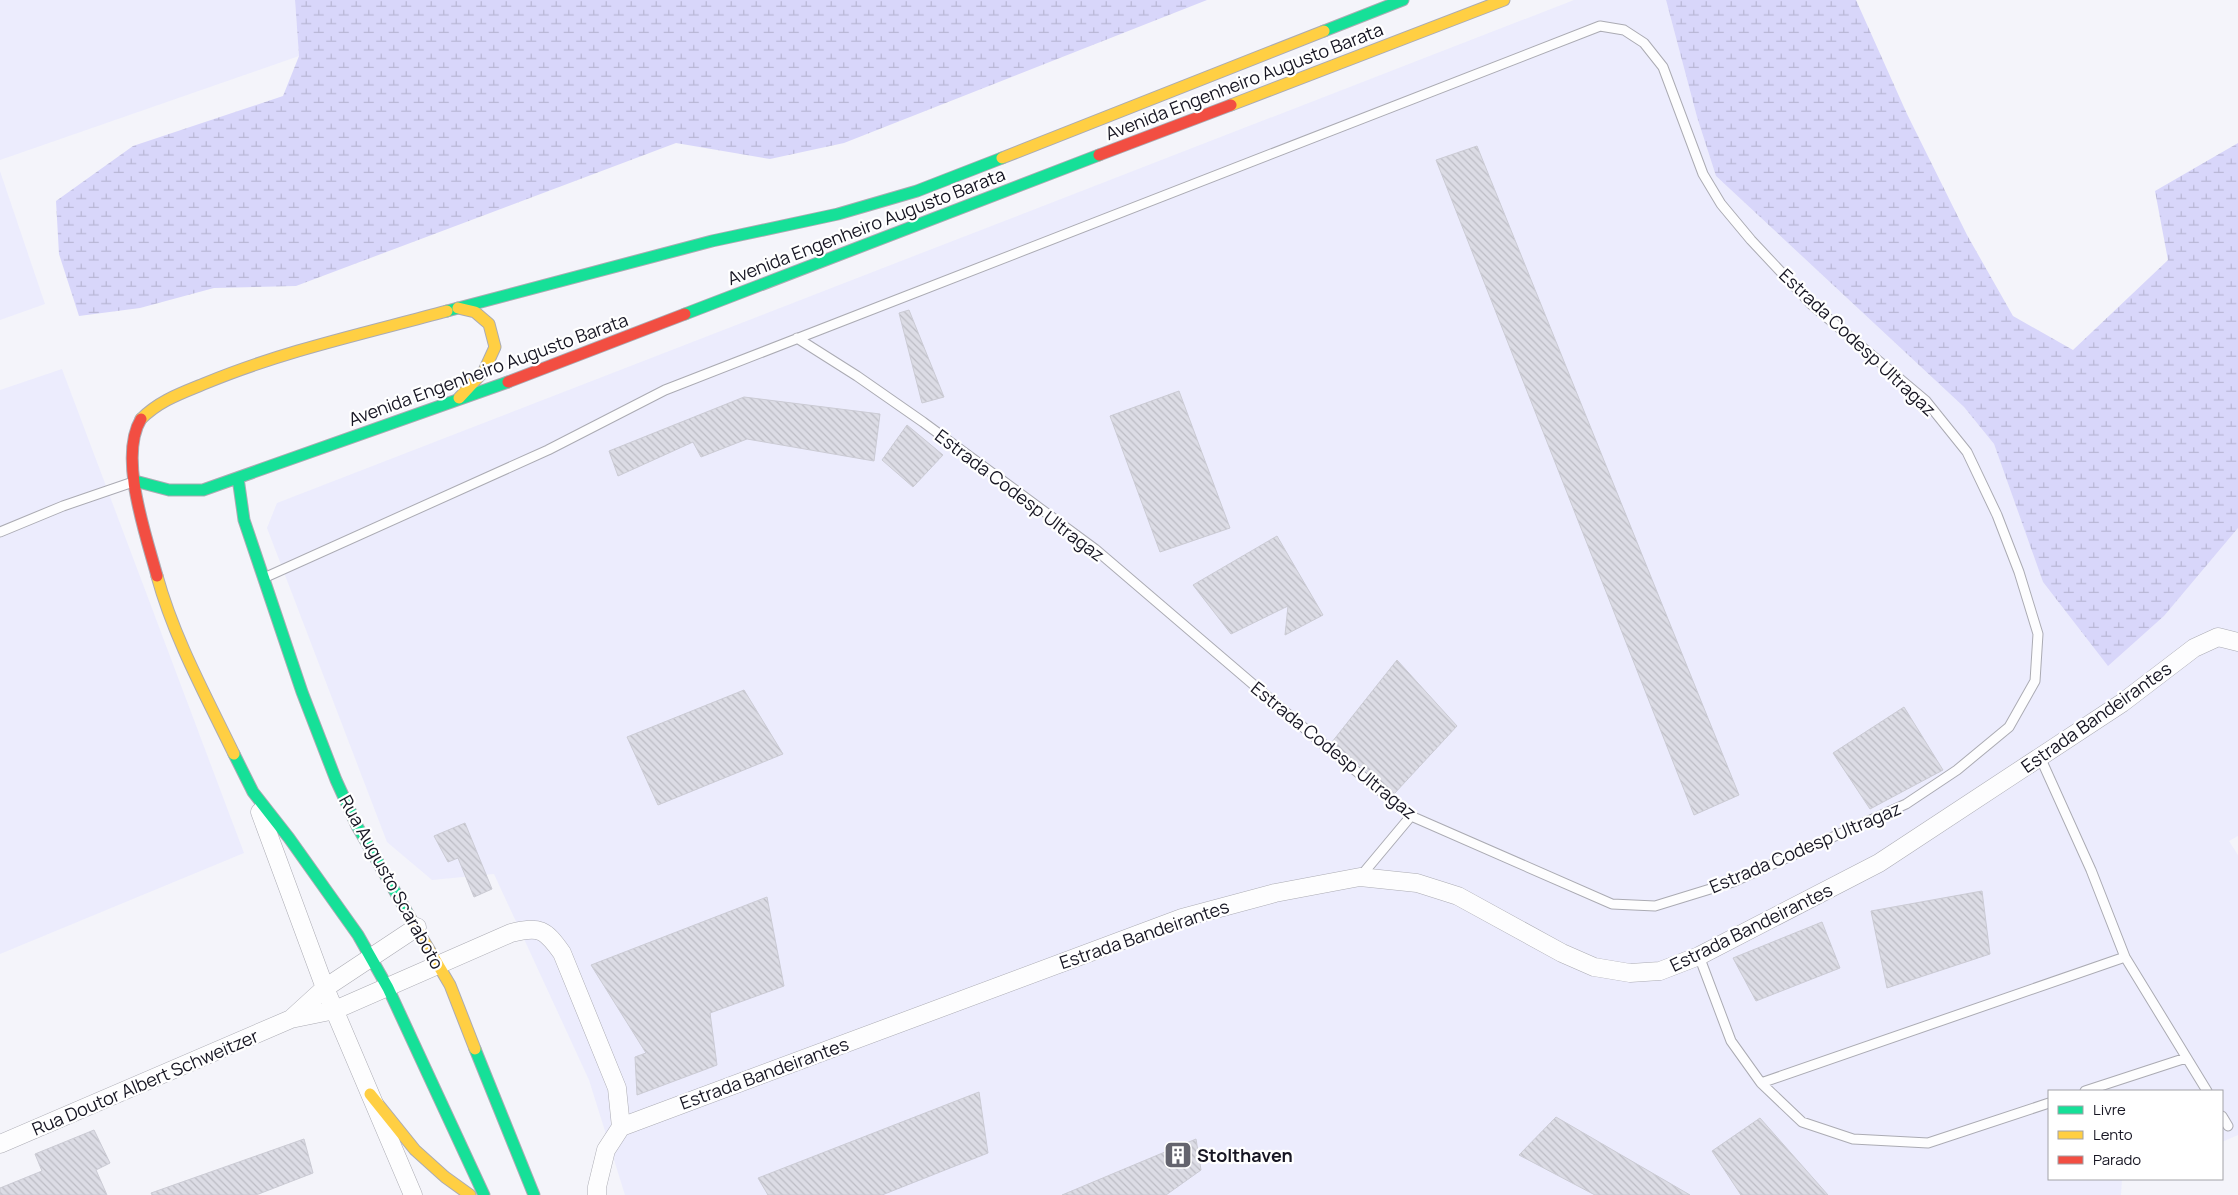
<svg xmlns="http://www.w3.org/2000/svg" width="2238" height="1195" font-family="Manrope,sans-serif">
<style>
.built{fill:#ececfd}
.wetland{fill:url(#wetland-marsh)}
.building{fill:url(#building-back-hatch);stroke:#cbcbd4}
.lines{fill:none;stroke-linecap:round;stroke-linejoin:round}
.lane-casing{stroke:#ababb3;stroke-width:11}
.street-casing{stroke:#ababb3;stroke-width:19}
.fast-casing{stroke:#ababb3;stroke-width:13}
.slow-casing{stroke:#ababb3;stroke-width:13}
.jam-casing{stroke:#ababb3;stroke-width:13}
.lane{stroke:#fdfdfe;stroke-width:9}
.street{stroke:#fdfdfe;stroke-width:18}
.fast{stroke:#16e098;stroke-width:11}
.slow{stroke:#ffcf43;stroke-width:11}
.jam{stroke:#f24e42;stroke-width:11}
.labels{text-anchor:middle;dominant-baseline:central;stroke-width:4.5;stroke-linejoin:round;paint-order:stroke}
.street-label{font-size:18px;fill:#171623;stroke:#fff}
.poi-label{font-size:18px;font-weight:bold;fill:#171623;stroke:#fff;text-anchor:start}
</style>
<defs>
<pattern id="wetland-marsh" width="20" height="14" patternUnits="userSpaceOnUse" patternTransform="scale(1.25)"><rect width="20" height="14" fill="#d8d6fa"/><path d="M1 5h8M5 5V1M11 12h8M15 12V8" fill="none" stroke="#b9b7d6"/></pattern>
<pattern id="building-back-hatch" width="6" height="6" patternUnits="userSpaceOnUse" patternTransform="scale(1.25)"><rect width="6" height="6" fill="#dcdce5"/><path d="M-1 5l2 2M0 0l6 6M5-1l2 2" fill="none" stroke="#bcbcc4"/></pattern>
</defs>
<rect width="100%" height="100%" fill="#f4f4fa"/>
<path class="built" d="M0 0H295L299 56 0 160Z
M1574 0H1666L1697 117 1716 176 1964 407 1994 444 2043 582 2108 665 2164 616 2238 528V836L2229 841 2238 855V1135L2222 1142V1091H2049V1179H2122L2121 1195H625L589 1080 494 874 432 880 387 842 267 528 277 503Z
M0 171 45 304 0 320Z
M62 369 244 853 0 954V390Z"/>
<path class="wetland" d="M295 0H1207L844 143 770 159 676 143 296 286 214 288 140 308 79 316 59 254 56 201 133 146 283 96 299 56Z
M1666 0H1856L1907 114 1967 235 2013 316 2073 350 2168 260 2155 191 2238 143V528L2164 616 2108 666 2043 582 1994 444 1964 407 1716 176 1697 117Z"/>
<path class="building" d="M1477 146 1739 795 1694 815 1436 160Z
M909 310 944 397 922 403 899 313Z
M1179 391 1230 528 1160 552 1110 416Z
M744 397 880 414 874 461 747 439 701 457 693 442 618 476 609 451Z
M907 425 943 455 913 487 882 460Z
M1277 536 1323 615 1285 635 1288 606 1231 634 1193 585Z
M1397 660 1457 726 1394 794 1332 742Z
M744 690 783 754 658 805 627 737Z
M1904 707 1943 770 1870 809 1833 753Z
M465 823 492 889 474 897 458 858 448 862 434 836Z
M1982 891 1990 954 1887 988 1871 911Z
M767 897 784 986 710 1013 717 1065 637 1095 635 1057 646 1053 591 965Z
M1822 922 1840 968 1756 1001 1733 958Z
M979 1092 988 1153 882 1195H768L758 1178Z
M1556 1117 1690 1195H1595L1519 1155Z
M1760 1118 1828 1195H1741L1712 1151Z
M94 1130 110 1163 96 1170 107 1195H0V1188L42 1171 35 1154Z
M304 1139 313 1173 256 1195H152L151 1193Z
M1196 1139 1201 1170 1166 1195H1062Z"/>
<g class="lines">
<defs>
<path id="lane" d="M0 532 63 506 133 482
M266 577 548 450 665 390 1600 26 1624 30 1644 43 1663 67 1703 174 1721 204 1751 240 1811 304 1926 401 1967 452 1997 515 2019 572 2038 634 2035 681 2009 727 1957 770 1906 804 1733 882 1655 906 1612 904 1411 816 1317 739 1095 549 923 422 857 376 797 338
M2040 757 2091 870 2125 957 2207 1091
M1360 877 1411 816
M1699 956 1731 1041 1761 1083 2125 957
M1761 1083 1802 1122 1853 1139 1928 1143 2049 1103
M2085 1091 2186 1058
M2222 1116 2228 1126"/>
<path id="street" d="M260 812 325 988 413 1195
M291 1019 325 988 417 927
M621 1127 1182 918 1275 893 1360 877 1417 883 1458 896 1562 953 1594 967 1630 973 1660 971 1699 956 1879 863 2122 703 2194 648 2218 637 2238 642
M0 1144 291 1019 335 1010 511 933C540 926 545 929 562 953L617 1088 621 1127 606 1150 597 1187V1195"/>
<path id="fast" d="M1324 31 1403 0
M447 311 712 241 838 214 917 191 1002 158
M685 314 1099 155
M238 478 244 520 302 692 336 780 357 826 408 914
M135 481 169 490H203L508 382
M234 754 253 792 289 838 358 935 388 988 484 1195
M475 1049 534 1195"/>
<path id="slow" d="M1231 105 1504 0
M1002 158 1324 31
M458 308 475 312 489 324 495 347 484 371 459 398
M141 419C160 400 182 393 206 383 283 351 366 333 447 311
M157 576C174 638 206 696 234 754
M408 914 450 985 475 1049
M370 1094 415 1150 445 1177 470 1195"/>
<path id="jam" d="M1099 155 1231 105
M508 382 685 314
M141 419C118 457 146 535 157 576"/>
</defs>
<use href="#lane" class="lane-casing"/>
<use href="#street" class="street-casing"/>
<use href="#fast" class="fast-casing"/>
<use href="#slow" class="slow-casing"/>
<use href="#jam" class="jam-casing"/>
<use href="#lane" class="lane"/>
<use href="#street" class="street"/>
<use href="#fast" class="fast"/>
<use href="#slow" class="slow"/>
<use href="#jam" class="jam"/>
</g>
<defs>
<symbol id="building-square" viewBox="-11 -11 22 22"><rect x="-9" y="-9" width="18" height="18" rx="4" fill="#64646e" stroke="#fff"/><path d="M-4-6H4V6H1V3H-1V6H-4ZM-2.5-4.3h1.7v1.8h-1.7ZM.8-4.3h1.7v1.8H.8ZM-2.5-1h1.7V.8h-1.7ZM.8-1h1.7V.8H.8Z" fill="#fff"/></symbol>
</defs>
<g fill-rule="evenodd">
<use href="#building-square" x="1162" y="1139" width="32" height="32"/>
</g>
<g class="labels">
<g class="street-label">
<text transform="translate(1244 81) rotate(-21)">Avenida Engenheiro Augusto Barata</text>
<text transform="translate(866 226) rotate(-21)">Avenida Engenheiro Augusto Barata</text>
<text transform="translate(1858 342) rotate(43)">Estrada Codesp Ultragaz</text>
<text transform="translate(488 369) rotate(-20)">Avenida Engenheiro Augusto Barata</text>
<text transform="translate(1020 495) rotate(37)">Estrada Codesp Ultragaz</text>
<text transform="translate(2096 717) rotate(-35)">Estrada Bandeirantes</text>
<text transform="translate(1334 750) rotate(39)">Estrada Codesp Ultragaz</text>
<text transform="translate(1805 847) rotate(-23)">Estrada Codesp Ultragaz</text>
<text transform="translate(392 882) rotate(61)">Rua Augusto Scaraboto</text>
<text transform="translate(1751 927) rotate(-26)">Estrada Bandeirantes</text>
<text transform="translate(1144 934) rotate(-19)">Estrada Bandeirantes</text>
<text transform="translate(764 1073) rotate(-20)">Estrada Bandeirantes</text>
<text transform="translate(145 1082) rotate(-23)">Rua Doutor Albert Schweitzer</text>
</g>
<g class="poi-label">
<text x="1197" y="1155">Stolthaven</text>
</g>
</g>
<rect x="2048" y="1090" width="175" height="90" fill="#ffffff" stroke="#a2a2a7"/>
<rect x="2058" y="1106" width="25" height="8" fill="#16e098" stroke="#a2a2a7"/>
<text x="2093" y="1115" font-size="15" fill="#171623">Livre</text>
<rect x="2058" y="1131" width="25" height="8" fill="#ffcf43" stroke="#a2a2a7"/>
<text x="2093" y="1140" font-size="15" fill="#171623">Lento</text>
<rect x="2058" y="1156" width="25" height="8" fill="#f24e42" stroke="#a2a2a7"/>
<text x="2093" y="1165" font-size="15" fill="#171623">Parado</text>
</svg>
